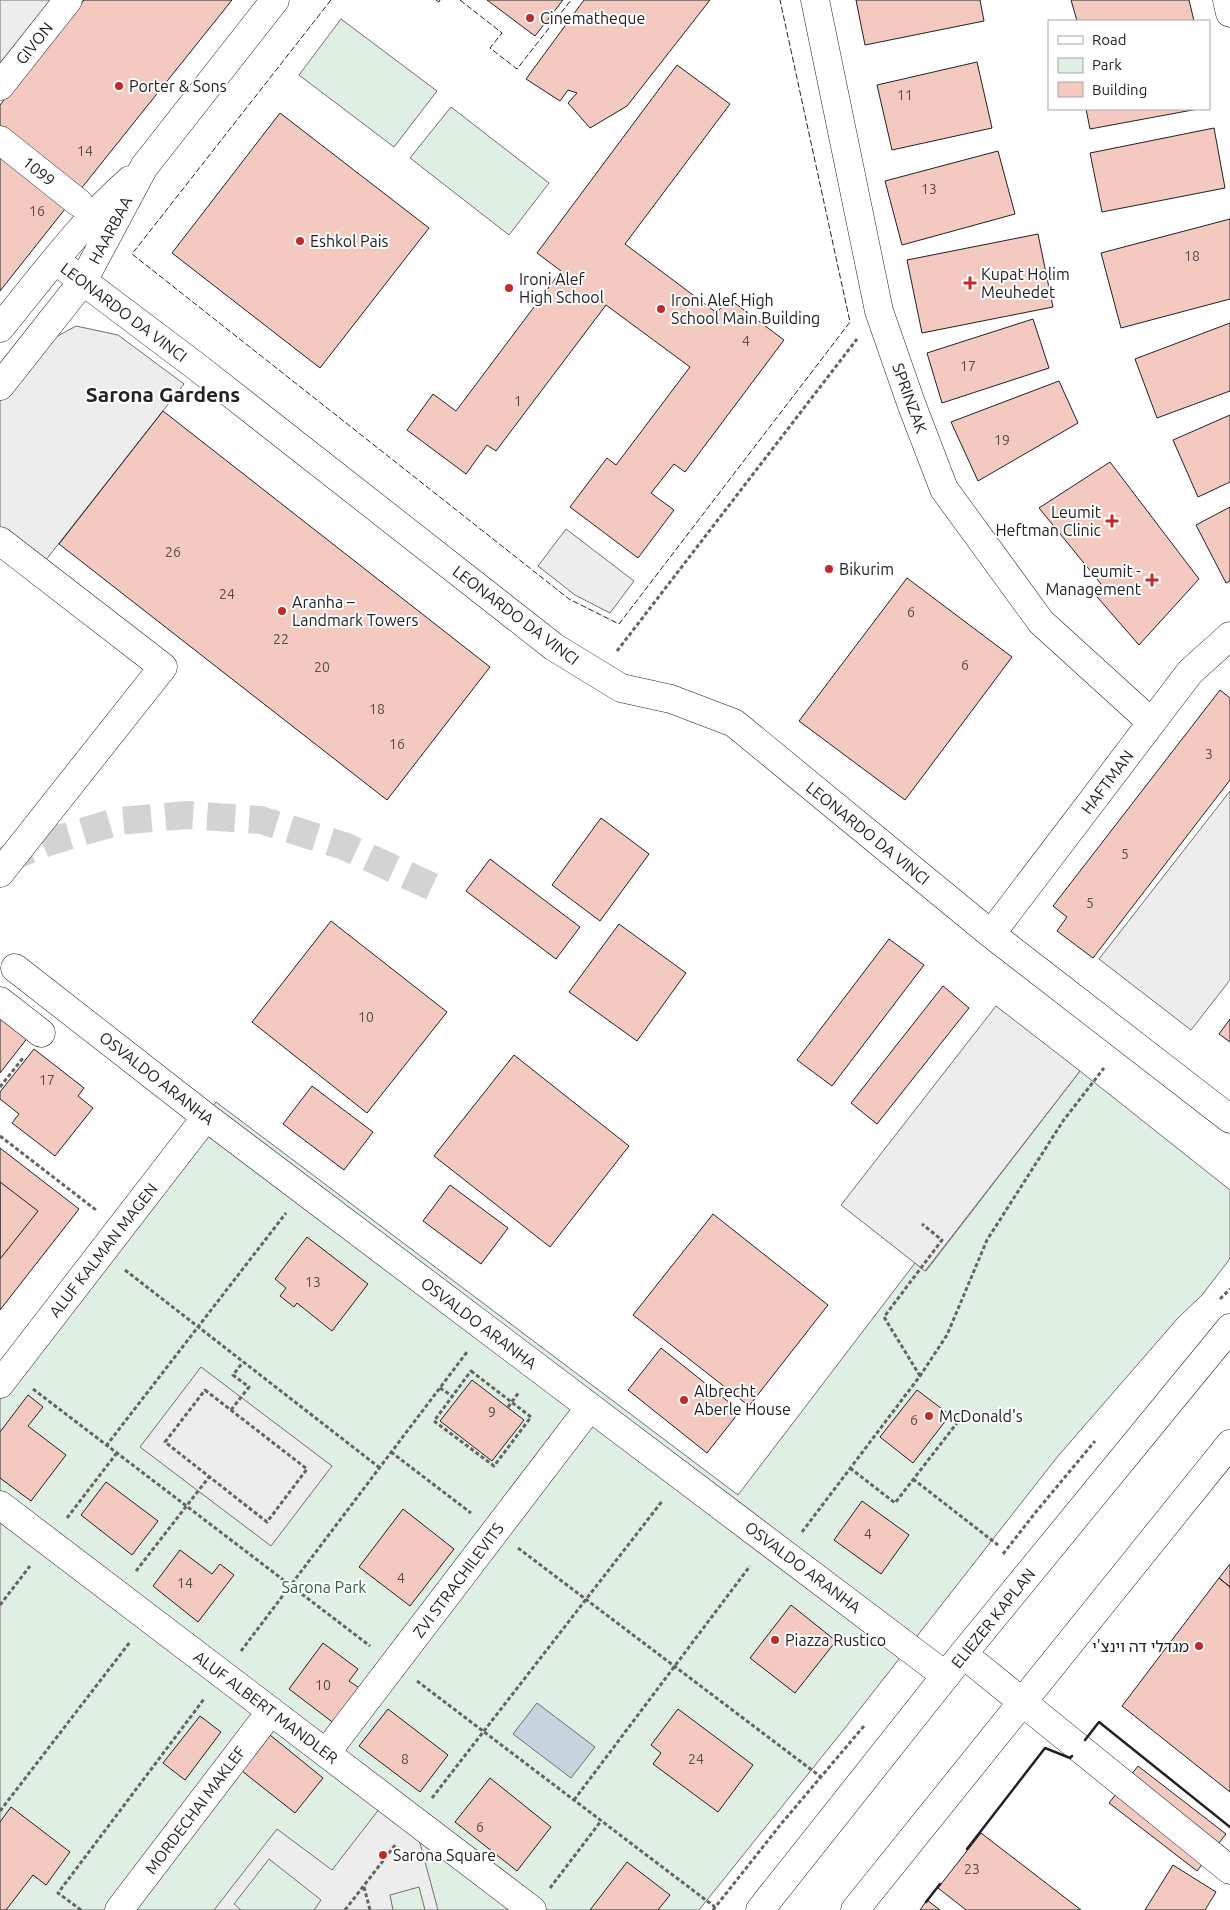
<svg xmlns="http://www.w3.org/2000/svg" width="1230" height="1910" font-family="Ubuntu,'Noto Sans Hebrew',sans-serif">
<style>
.green{fill:#e0efe3;stroke:#6f6f6f}
.parking{fill:#ededed;stroke:#6f6f6f}
.water{fill:#c7d3dd;stroke:#6f6f6f}
.building{fill:#f3c9c0;stroke:#222}
.lines{fill:none;stroke-linecap:round;stroke-linejoin:round}
.minor-tunnel{stroke:#d3d3d3;stroke-width:28;stroke-dasharray:28 14;stroke-linecap:butt}
.minor-casing{stroke:#222;stroke-width:29}
.major-casing{stroke:#222;stroke-width:29}
.path{stroke:#646464;stroke-width:3;stroke-dasharray:4 2.5;stroke-linecap:butt}
.minor{stroke:#fff;stroke-width:28}
.major{stroke:#fff;stroke-width:28}
.fence{stroke:#222;stroke-width:1;stroke-dasharray:6 2.5;stroke-linecap:butt}
.wall{stroke:#222;stroke-width:2.5}
.poi-dot{fill:#c62828;stroke:#fff;stroke-width:2}
.labels{text-anchor:middle;dominant-baseline:central;stroke-width:4;stroke-linejoin:round;paint-order:stroke}
.number-label{font-size:14px;fill:#564c4a}
.poi-label{font-size:16px;fill:#222;stroke:#fff;text-anchor:start}
.street-label{font-size:16px;fill:#222;stroke:#fff}
.park-label{font-size:16px;fill:#2f5e38;stroke:#fff}
.district-label{font-size:21px;font-weight:bold;fill:#222;stroke:#fff}
</style>
<rect width="100%" height="100%" fill="#fff"/>
<path class="green" d="M341 19 437 91 394 147 299 75Z
M451 107 549 183 509 235 410 158Z
M1080 1071 1230 1190V1257L1229 1260 1202 1295 1178 1318 1058 1456 845 1728 699 1910H0V1379L216 1102 738 1495 915 1263 926 1271Z"/>
<path class="parking" d="M0 0H68L0 86Z
M76 326 118 335 184 384 38 570 0 541V386L25 354Z
M566 529 634 581 610 613 575 595 538 566Z
M1230 791V980L1191 1030 1099 959Z
M996 1006 1080 1071 925 1271 841 1205Z
M201 1367 332 1466 271 1546 140 1447Z
M387 1799 414 1821 438 1910H425L419 1887 390 1895 393 1910H314L321 1900 269 1859 234 1904 241 1910H214L277 1829 332 1870Z"/>
<path class="water" d="M537 1703 595 1747 571 1778 513 1734Z"/>
<path class="building" d="M84 0H232L80 190 0 126V105Z
M487 0H563L535 36Z
M584 0H710L627 106 590 128 568 103 577 93 568 90 560 101 526 79Z
M856 0H980L984 21 865 45Z
M1071 0H1189L1194 21H1077Z
M977 62 992 128 892 150 877 85Z
M677 65 730 104 625 244 717 313 728 298 784 340 685 472 674 464 651 493 674 510 638 558 570 507 607 458 616 465 690 367 606 305 496 451 487 445 466 474 407 430 433 394 456 411 561 271 537 253Z
M1086 109H1198L1090 129Z
M280 113 429 228 320 368 172 253Z
M1214 128 1225 188 1102 212 1090 153Z
M998 151 1015 214 902 245 885 181Z
M0 157 65 209 0 291Z
M1230 219V299L1121 328 1101 253Z
M1038 234 1053 307 922 333 907 260Z
M1033 319 1049 368 942 403 927 353Z
M1230 323V391L1157 418 1135 359Z
M1059 381 1078 423 978 481 951 422Z
M163 411 490 667 387 800 59 544Z
M1230 415V482L1198 497 1173 440Z
M1110 462 1199 579 1139 645 1092 591 1101 584 1039 508Z
M1230 507V581L1226 583 1196 525Z
M907 578 1012 657 905 800 799 721Z
M1220 690 1230 698V780L1093 958 1057 931 1067 917 1053 906Z
M601 818 649 854 600 921 552 885Z
M490 859 580 927 556 959 466 891Z
M331 921 447 1012 367 1113 252 1022Z
M619 924 686 973 637 1041 569 992Z
M889 939 924 965 832 1086 797 1060Z
M943 986 969 1008 877 1124 851 1103Z
M0 1013 29 1036 0 1073Z
M1230 1019V1042L1219 1034Z
M34 1049 84 1088 78 1096 93 1108 55 1156 12 1123 19 1114 0 1099V1092Z
M514 1055 629 1146 550 1247 434 1156Z
M312 1086 373 1132 344 1170 283 1124Z
M0 1148 79 1209 0 1310Z
M0 1182 38 1211 0 1259Z
M450 1185 508 1228 481 1264 423 1221Z
M713 1214 828 1305 749 1406 633 1315Z
M307 1237 368 1284 332 1331 297 1303 294 1307 280 1296 286 1288 275 1279Z
M661 1348 740 1411 707 1453 628 1390Z
M472 1380 524 1420 492 1461 440 1421Z
M917 1390 950 1415 913 1463 880 1437Z
M28 1395 43 1407 28 1426 66 1455 31 1501 0 1478V1432Z
M106 1482 158 1521 132 1555 81 1515Z
M862 1501 909 1535 881 1574 834 1540Z
M403 1509 454 1549 410 1606 359 1567Z
M180 1550 212 1574 220 1564 234 1575 198 1622 153 1586Z
M1230 1564V1587L1219 1578Z
M1219 1578 1230 1587V1792L1122 1706Z
M791 1605 836 1641 795 1693 750 1658Z
M323 1643 358 1669 349 1681 361 1689 335 1724 289 1689Z
M388 1709 448 1755 420 1792 359 1746Z
M678 1709 753 1765 718 1812 653 1764 661 1753 651 1745Z
M200 1716 221 1732 185 1780 163 1763Z
M270 1735 323 1778 295 1813 242 1771Z
M1138 1766 1226 1834 1197 1871 1109 1803Z
M490 1778 551 1827 517 1871 455 1822Z
M11 1807 70 1852 46 1885 33 1875 6 1910H0V1822Z
M981 1833 1081 1910H966L938 1888Z
M627 1862 670 1895 658 1910H590Z
M1173 1865 1216 1892 1205 1910H1145Z
M927 1900 940 1910H920Z"/>
<g class="lines">
<path class="minor-tunnel" d="M4 860 48 842 119 821 187 815 261 820 344 846 435 888"/>
<defs>
<path id="minor" d="M815 0 879 311 911 403 944 489 1041 622 1151 722
M1227 0 1230 13
M0 86 68 0
M0 140 79 203
M55 260 197 367 554 647 621 688 671 699 734 723 991 934 1230 1119
M0 328C42 277 80 224 130 180
M0 386 83 281 144 167 275 0
M0 541 163 667 0 873
M991 934 1190 672 1230 636
M15 968 206 1117 946 1676
M0 1001 41 1033
M0 1384 206 1117
M0 1505 532 1910
M963 1654 1230 1870
M326 1753 590 1407
M119 1910 271 1711"/>
<path id="major" d="M760 1910 963 1654 1230 1328
M855 1910 1230 1444"/>
</defs>
<use href="#minor" class="minor-casing"/>
<use href="#major" class="major-casing"/>
<path class="path" d="M617 651 857 339
M0 1087 23 1058
M0 1136 96 1210
M125 1270 380 1468
M1220 1299 1230 1289
M471 1371 531 1417 494 1466 434 1421Z
M920 1376 884 1317 942 1240 922 1224
M440 1388 452 1396
M33 1389 370 1646
M205 1390 307 1469 267 1522 165 1442Z
M508 1407 519 1392
M231 1410 249 1387 233 1375 243 1362
M106 1446 286 1213
M391 1452 471 1513
M850 1468 895 1503 960 1419
M913 1479 998 1545
M67 1518 116 1454
M802 1532 920 1376 947 1335 987 1240 1063 1121 1104 1068
M518 1548 821 1777
M1003 1554 1035 1513 1095 1441
M136 1571 209 1477
M0 1605 30 1566
M241 1651 467 1352
M417 1681 715 1907
M432 1798 663 1500
M574 1800 750 1566
M0 1811 130 1642
M364 1887 370 1910
M550 1888 601 1821
M81 1910 58 1893 204 1699
M345 1910 396 1844
M713 1910 781 1824 864 1726"/>
<use href="#minor" class="minor"/>
<use href="#major" class="major"/>
<path class="fence" d="M331 0 132 254 569 599 619 624 850 322 780 0
M436 0 439 2 440 0
M460 0 502 33 490 48 517 69 571 0"/>
<path class="wall" d="M1085 1740 1099 1722 1230 1827
M967 1849 1045 1748 1070 1758 1072 1756
M926 1902 940 1884"/>
</g>
<g class="poi-dot">
<circle cx="530" cy="18" r="5"/>
<circle cx="119" cy="86" r="5"/>
<circle cx="300" cy="241" r="5"/>
<path d="M967.5 275.5h5v5h5v5h-5v5h-5v-5h-5v-5h5z"/>
<circle cx="509" cy="288" r="5"/>
<circle cx="661" cy="309" r="5"/>
<path d="M1109.5 513.5h5v5h5v5h-5v5h-5v-5h-5v-5h5z"/>
<circle cx="829" cy="569" r="5"/>
<path d="M1149.5 572.5h5v5h5v5h-5v5h-5v-5h-5v-5h5z"/>
<circle cx="282" cy="611" r="5"/>
<circle cx="684" cy="1400" r="5"/>
<circle cx="929" cy="1416" r="5"/>
<circle cx="775" cy="1640" r="5"/>
<circle cx="1199" cy="1646" r="5"/>
<circle cx="383" cy="1855" r="5"/>
</g>
<g class="labels">
<g class="number-label">
<text x="905" y="95">11</text>
<text x="85" y="151">14</text>
<text x="929" y="189">13</text>
<text x="37" y="211">16</text>
<text x="1192" y="256">18</text>
<text x="746" y="341">4</text>
<text x="968" y="366">17</text>
<text x="518" y="401">1</text>
<text x="1002" y="440">19</text>
<text x="173" y="552">26</text>
<text x="227" y="594">24</text>
<text x="911" y="612">6</text>
<text x="281" y="639">22</text>
<text x="965" y="665">6</text>
<text x="322" y="667">20</text>
<text x="377" y="709">18</text>
<text x="397" y="744">16</text>
<text x="1209" y="754">3</text>
<text x="1125" y="854">5</text>
<text x="1090" y="903">5</text>
<text x="366" y="1017">10</text>
<text x="47" y="1080">17</text>
<text x="313" y="1282">13</text>
<text x="492" y="1412">9</text>
<text x="914" y="1420">6</text>
<text x="868" y="1534">4</text>
<text x="401" y="1578">4</text>
<text x="185" y="1583">14</text>
<text x="323" y="1685">10</text>
<text x="405" y="1759">8</text>
<text x="696" y="1759">24</text>
<text x="480" y="1827">6</text>
<text x="972" y="1869">23</text>
</g>
<g class="poi-label">
<text x="540" y="18">Cinematheque</text>
<text x="129" y="86">Porter &amp; Sons</text>
<text x="310" y="241">Eshkol Pais</text>
<text x="981" y="274">Kupat Holim<tspan x="981" dy="18">Meuhedet</tspan></text>
<text x="519" y="279">Ironi Alef<tspan x="519" dy="18">High School</tspan></text>
<text x="671" y="300">Ironi Alef High<tspan x="671" dy="18">School Main Building</tspan></text>
<text x="1101" y="512" text-anchor="end">Leumit<tspan x="1101" dy="18">Heftman Clinic</tspan></text>
<text x="839" y="569">Bikurim</text>
<text x="1141" y="571" text-anchor="end">Leumit -<tspan x="1141" dy="18">Management</tspan></text>
<text x="292" y="602">Aranha –<tspan x="292" dy="18">Landmark Towers</tspan></text>
<text x="694" y="1391">Albrecht<tspan x="694" dy="18">Aberle House</tspan></text>
<text x="939" y="1416">McDonald's</text>
<text x="785" y="1640">Piazza Rustico</text>
<text x="1189" y="1646" text-anchor="end">מגדלי דה וינצ'י</text>
<text x="393" y="1855">Sarona Square</text>
</g>
<g class="street-label">
<text transform="translate(34 43) rotate(-51)">GIVON</text>
<text transform="translate(39 171) rotate(39)">1099</text>
<text transform="translate(110 230) rotate(-62)">HAARBAA</text>
<text transform="translate(124 312) rotate(37)">LEONARDO DA VINCI</text>
<text transform="translate(910 398) rotate(70)">SPRINZAK</text>
<text transform="translate(516 615) rotate(37)">LEONARDO DA VINCI</text>
<text transform="translate(1107 782) rotate(-53)">HAFTMAN</text>
<text transform="translate(868 833) rotate(39)">LEONARDO DA VINCI</text>
<text transform="translate(157 1078) rotate(38)">OSVALDO ARANHA</text>
<text transform="translate(103 1250) rotate(-52)">ALUF KALMAN MAGEN</text>
<text transform="translate(479 1323) rotate(37)">OSVALDO ARANHA</text>
<text transform="translate(803 1567) rotate(37)">OSVALDO ARANHA</text>
<text transform="translate(458 1580) rotate(-53)">ZVI STRACHILEVITS</text>
<text transform="translate(993 1618) rotate(-51)">ELIEZER KAPLAN</text>
<text transform="translate(266 1707) rotate(37)">ALUF ALBERT MANDLER</text>
<text transform="translate(195 1810) rotate(-53)">MORDECHAI MAKLEF</text>
</g>
<g class="park-label">
<text x="324" y="1587">Sarona Park</text>
</g>
<g class="district-label">
<text x="163" y="394">Sarona Gardens</text>
</g>
</g>
<rect x="1048" y="20" width="162" height="90" fill="#ffffff" stroke="#a7a7a7"/>
<rect x="1058" y="36" width="25" height="8" fill="#ffffff" stroke="#a7a7a7"/>
<text x="1092" y="45" font-size="15" fill="#222222">Road</text>
<rect x="1058" y="58" width="25" height="15" fill="#e0efe3" stroke="#a7a7a7"/>
<text x="1092" y="70" font-size="15" fill="#222222">Park</text>
<rect x="1058" y="82" width="25" height="15" fill="#f3c9c0" stroke="#a7a7a7"/>
<text x="1092" y="95" font-size="15" fill="#222222">Building</text>
</svg>
